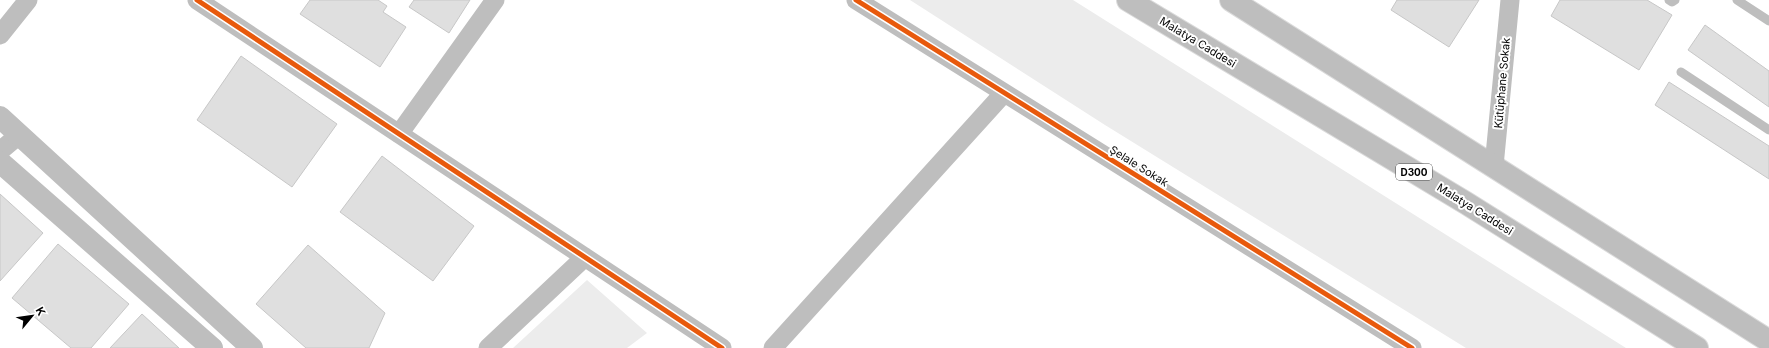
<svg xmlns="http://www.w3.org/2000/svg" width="1769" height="348" font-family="Inter,sans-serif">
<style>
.green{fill:#ececec}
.building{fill:#dfdfdf;stroke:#c7c7c7}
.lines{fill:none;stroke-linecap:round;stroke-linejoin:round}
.trunk-casing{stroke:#dbdbdb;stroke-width:24}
.service{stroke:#bebebe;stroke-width:9}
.minor{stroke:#bebebe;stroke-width:19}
.tertiary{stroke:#bebebe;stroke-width:22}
.trunk{stroke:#bebebe;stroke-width:22}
.cycleway-casing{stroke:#fff;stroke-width:8}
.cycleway{stroke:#e8590c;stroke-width:5}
.labels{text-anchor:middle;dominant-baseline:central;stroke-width:4;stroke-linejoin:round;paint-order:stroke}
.shield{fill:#fff;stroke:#4c4c4c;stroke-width:1}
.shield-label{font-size:10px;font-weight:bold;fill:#000}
.street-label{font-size:11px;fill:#000;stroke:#fff}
</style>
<rect width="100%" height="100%" fill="#fff"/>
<path class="green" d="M910 0H1073L1626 348H1466L1105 125Z
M587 280 647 333 627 348H513Z"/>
<path class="building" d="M310 0H378L387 6 383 12 406 27 380 67 300 14Z
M414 0H470L449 33 409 7Z
M1397 0H1479L1449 47 1391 10Z
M1560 0H1647L1672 15 1639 70 1551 16Z
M1705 25 1769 71V107L1688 50Z
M241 56 337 124 292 187 197 120Z
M1669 82 1769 146V179L1655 105Z
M382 156 474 226 433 281 340 212Z
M0 194 43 233 0 281Z
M58 244 129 304 91 348H71L12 298Z
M308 245 385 313 369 348H306L256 304Z
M142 314 179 348H110Z"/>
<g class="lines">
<defs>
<path id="trunk" d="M1128 0 1466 203 1697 348
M1231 0 1769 341"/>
</defs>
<use href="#trunk" class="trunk-casing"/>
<path class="service" d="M1669 0 1672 2 1675 0
M1737 0 1769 21
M1681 72 1769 130"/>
<path class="minor" d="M197 0 722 348
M856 0 1412 348
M0 35 28 0
M399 134 495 0
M0 151 19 135
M1494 166 1510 0
M488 348 585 257
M773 348 1004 93"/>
<path class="tertiary" d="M0 117 252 348
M0 162 212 348"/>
<use href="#trunk" class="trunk"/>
<defs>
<path id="cycleway" d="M197 0 722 348
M856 0 1412 348"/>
</defs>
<use href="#cycleway" class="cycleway-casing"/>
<use href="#cycleway" class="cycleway"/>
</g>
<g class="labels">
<rect class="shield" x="1396" y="164" width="36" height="16" rx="3"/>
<g class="shield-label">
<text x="1414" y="172">D300</text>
</g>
<g class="street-label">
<text transform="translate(1198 42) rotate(31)">Malatya Caddesi</text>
<text transform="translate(1502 83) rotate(-85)">Kütüphane Sokak</text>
<text transform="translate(1139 166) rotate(32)">Şelale Sokak</text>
<text transform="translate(1475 209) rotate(32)">Malatya Caddesi</text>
</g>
</g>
<g transform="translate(32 316) rotate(61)" stroke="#ffffff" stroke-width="3" paint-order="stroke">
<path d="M0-3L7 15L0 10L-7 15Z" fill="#000000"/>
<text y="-6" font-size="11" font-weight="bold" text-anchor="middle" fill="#000000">K</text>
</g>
</svg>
